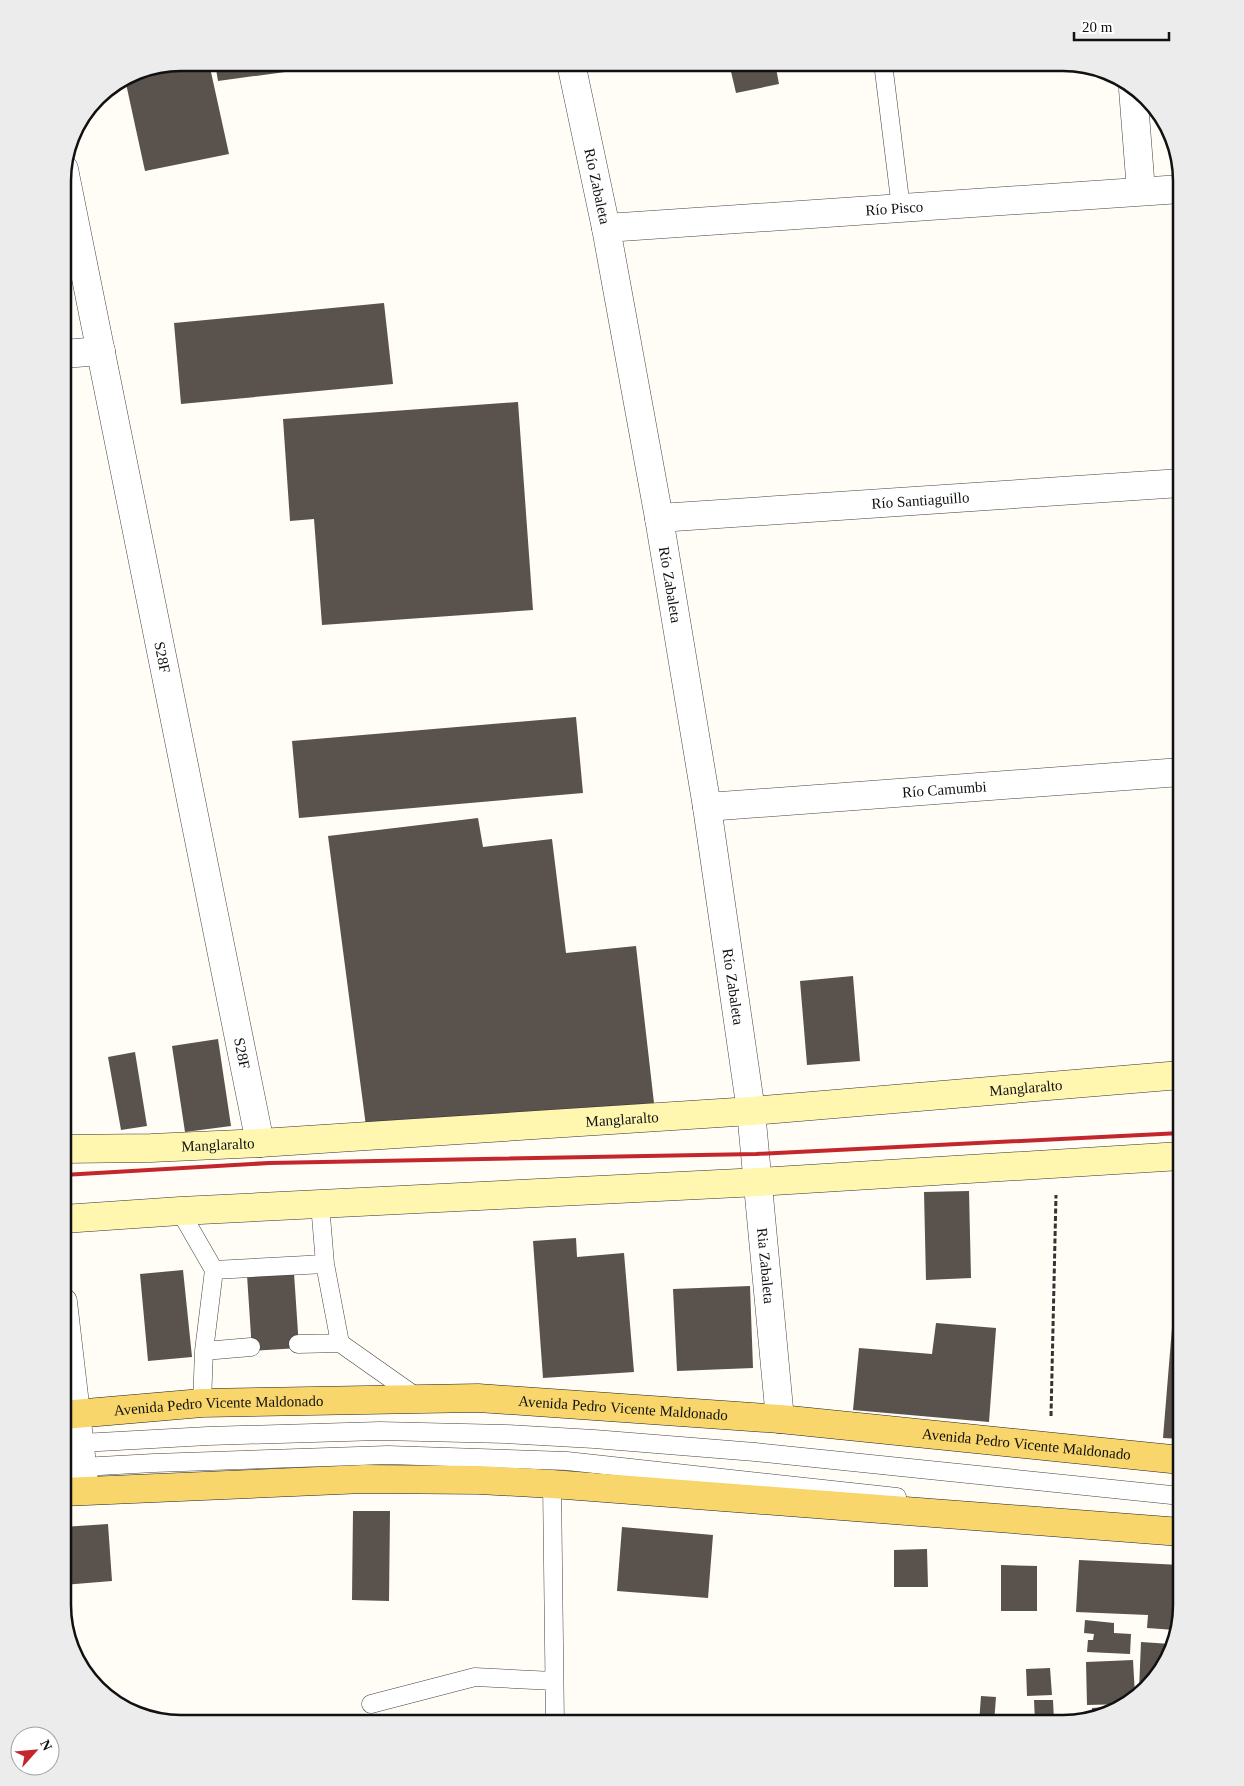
<svg xmlns="http://www.w3.org/2000/svg" width="1244" height="1786" font-family="Georgia,serif">
<style>
.building{fill:#5a524d}
.lines{fill:none;stroke-linecap:round;stroke-linejoin:round}
.service-casing{stroke:#444;stroke-width:19}
.minor-casing{stroke:#444;stroke-width:29}
.secondary-casing{stroke:#333;stroke-width:29}
.primary-casing{stroke:#222;stroke-width:29}
.path{stroke:#333;stroke-width:3;stroke-dasharray:5 2.5;stroke-linecap:butt}
.service{stroke:#fff;stroke-width:18}
.minor{stroke:#fff;stroke-width:28}
.secondary{stroke:#fff6b0;stroke-width:28}
.primary{stroke:#f9d66b;stroke-width:28}
.rail{stroke:#c4262e;stroke-width:4}
.labels{text-anchor:middle;dominant-baseline:central;stroke-width:5;stroke-linejoin:round;paint-order:stroke}
.street-label{font-size:15px;fill:#111;stroke:#fff}
.rim{fill:none;stroke:#111;stroke-width:2.5}
</style>
<rect width="100%" height="100%" fill="#fffdf5"/>
<path class="building" d="M181 62 209 63 229 154 145 171 125 79 136 71Z
M215 63H344V64L218 81Z
M729 63H775L779 84 736 93Z
M384 303 393 384 181 404 174 323Z
M518 402 533 610 322 625 314 519 290 521 283 419Z
M63 699 72 759 63 760Z
M576 717 583 793 299 818 292 741Z
M478 818 483 847 552 839 566 953 636 946 654 1103 367 1134 328 836Z
M853 976 860 1061 807 1065 800 981Z
M64 1025 67 1047 63 1048V1026Z
M218 1039 231 1126 185 1132 172 1046Z
M135 1052 147 1126 121 1130 108 1057Z
M969 1191 971 1278 926 1280 924 1192Z
M576 1238 577 1257 624 1253 634 1372 543 1378 533 1241Z
M1179 1242H1181V1439L1163 1438Z
M183 1270 192 1357 148 1361 140 1274Z
M294 1273 299 1348 252 1351 247 1275Z
M750 1286 753 1368 677 1371 673 1289Z
M936 1323 996 1328 989 1422 853 1410 859 1348 932 1354Z
M353 1511H390L389 1601 352 1600Z
M108 1524 112 1581 63 1585V1527Z
M622 1527 713 1535 708 1598 617 1591Z
M927 1549 928 1587H894V1550Z
M1079 1560 1181 1565V1605L1175 1630 1147 1628 1148 1615 1076 1612Z
M1001 1565 1037 1566V1611H1001Z
M1085 1620 1114 1623V1633L1131 1634 1130 1654 1087 1652 1088 1640H1093L1094 1634 1084 1633Z
M1141 1642 1171 1644 1165 1664 1139 1690Z
M1133 1660 1135 1695 1125 1704 1087 1705 1086 1662Z
M1050 1668 1052 1695 1027 1696 1026 1669Z
M981 1696 996 1697 994 1723H979Z
M1034 1700H1053L1054 1721 1035 1722Z
M1123 1706 1122 1708 1092 1716V1708Z
M932 1715H961V1723H932Z"/>
<g class="lines">
<defs>
<path id="service" d="M883 63 901 208
M320 1204 325 1264 340 1343
M180 1211 214 1270 204 1351 202 1403
M214 1270 325 1264
M298 1344 340 1343 418 1398
M204 1351 251 1347
M63 1444 208 1436 380 1431 506 1434 594 1439 755 1452 1181 1496
M63 1468 154 1463 388 1455 567 1461 897 1497
M552 1484 555 1723
M371 1704 475 1677 554 1681"/>
<g id="minor">
<path id="s1" d="M571 63 606 228 659 518 707 807 751 1111 780 1419"/>
<path d="M1133 89 1141 191"/>
<path id="s2" d="M64 169 260 1143"/>
<path id="s3" d="M606 228 1181 189"/>
<path d="M63 354 101 351"/>
<path id="s4" d="M659 518 1181 483"/>
<path id="s5" d="M707 807 1181 772"/>
<path d="M63 1302 85 1490"/>
</g>
<g id="secondary">
<path id="s6" d="M63 1149 151 1148 260 1143 751 1111 1181 1075"/>
<path d="M63 1219 180 1211 759 1182 1181 1156"/>
</g>
<g id="primary">
<path id="s7" d="M63 1415 202 1403 478 1398 780 1419 1181 1460"/>
<path d="M63 1492 364 1479 479 1480 552 1484 1181 1532"/>
</g>
</defs>
<use href="#service" class="service-casing"/>
<use href="#minor" class="minor-casing"/>
<use href="#secondary" class="secondary-casing"/>
<use href="#primary" class="primary-casing"/>
<path class="path" d="M1051 1416 1056 1195"/>
<use href="#service" class="service"/>
<use href="#minor" class="minor"/>
<use href="#secondary" class="secondary"/>
<use href="#primary" class="primary"/>
<path class="rail" d="M63 1175 269 1163 756 1154 1181 1133"/>
</g>
<g class="labels">
<g class="street-label">
<text stroke="none"><textPath href="#s1" startOffset="126">Río Zabaleta</textPath></text>
<text stroke="none"><textPath href="#s3" startOffset="289">Río Pisco</textPath></text>
<text stroke="none"><textPath href="#s4" startOffset="262">Río Santiaguillo</textPath></text>
<text stroke="none"><textPath href="#s1" startOffset="531">Río Zabaleta</textPath></text>
<text stroke="none"><textPath href="#s2" startOffset="498">S28F</textPath></text>
<text stroke="none"><textPath href="#s5" startOffset="238">Río Camumbi</textPath></text>
<text stroke="none"><textPath href="#s1" startOffset="938">Río Zabaleta</textPath></text>
<text stroke="none"><textPath href="#s2" startOffset="902">S28F</textPath></text>
<text stroke="none"><textPath href="#s6" startOffset="965">Manglaralto</textPath></text>
<text stroke="none"><textPath href="#s6" startOffset="560">Manglaralto</textPath></text>
<text stroke="none"><textPath href="#s6" startOffset="155">Manglaralto</textPath></text>
<text stroke="none"><textPath href="#s1" startOffset="1219">Ria Zabaleta</textPath></text>
<text stroke="none"><textPath href="#s7" startOffset="156">Avenida Pedro Vicente Maldonado</textPath></text>
<text stroke="none"><textPath href="#s7" startOffset="561">Avenida Pedro Vicente Maldonado</textPath></text>
<text stroke="none"><textPath href="#s7" startOffset="966">Avenida Pedro Vicente Maldonado</textPath></text>
</g>
</g>
<path d="M0 0H1244V1786H0ZM181 71H1063A110 110 0 0 1 1173 181V1605A110 110 0 0 1 1063 1715H181A110 110 0 0 1 71 1605V181A110 110 0 0 1 181 71Z" fill="#ececec" fill-rule="evenodd"/>
<path class="rim" d="M181 71H1063A110 110 0 0 1 1173 181V1605A110 110 0 0 1 1063 1715H181A110 110 0 0 1 71 1605V181A110 110 0 0 1 181 71Z"/>
<g transform="translate(35 1751) rotate(63)"><circle r="24" fill="#ffffff" stroke="#a0a0a0"/>
<path d="M0-4L9 19L0 12L-9 19Z" fill="#c4262e"/>
<text y="-8" font-size="14" font-weight="bold" text-anchor="middle" fill="#111111">N</text>
</g>
<path d="M1074 32v8h95v-8" fill="none" stroke="#111111" stroke-width="2.5"/>
<text x="1082" y="32" font-size="15" fill="#111111" stroke="#ffffff" stroke-width="4" paint-order="stroke">20 m</text>
</svg>
